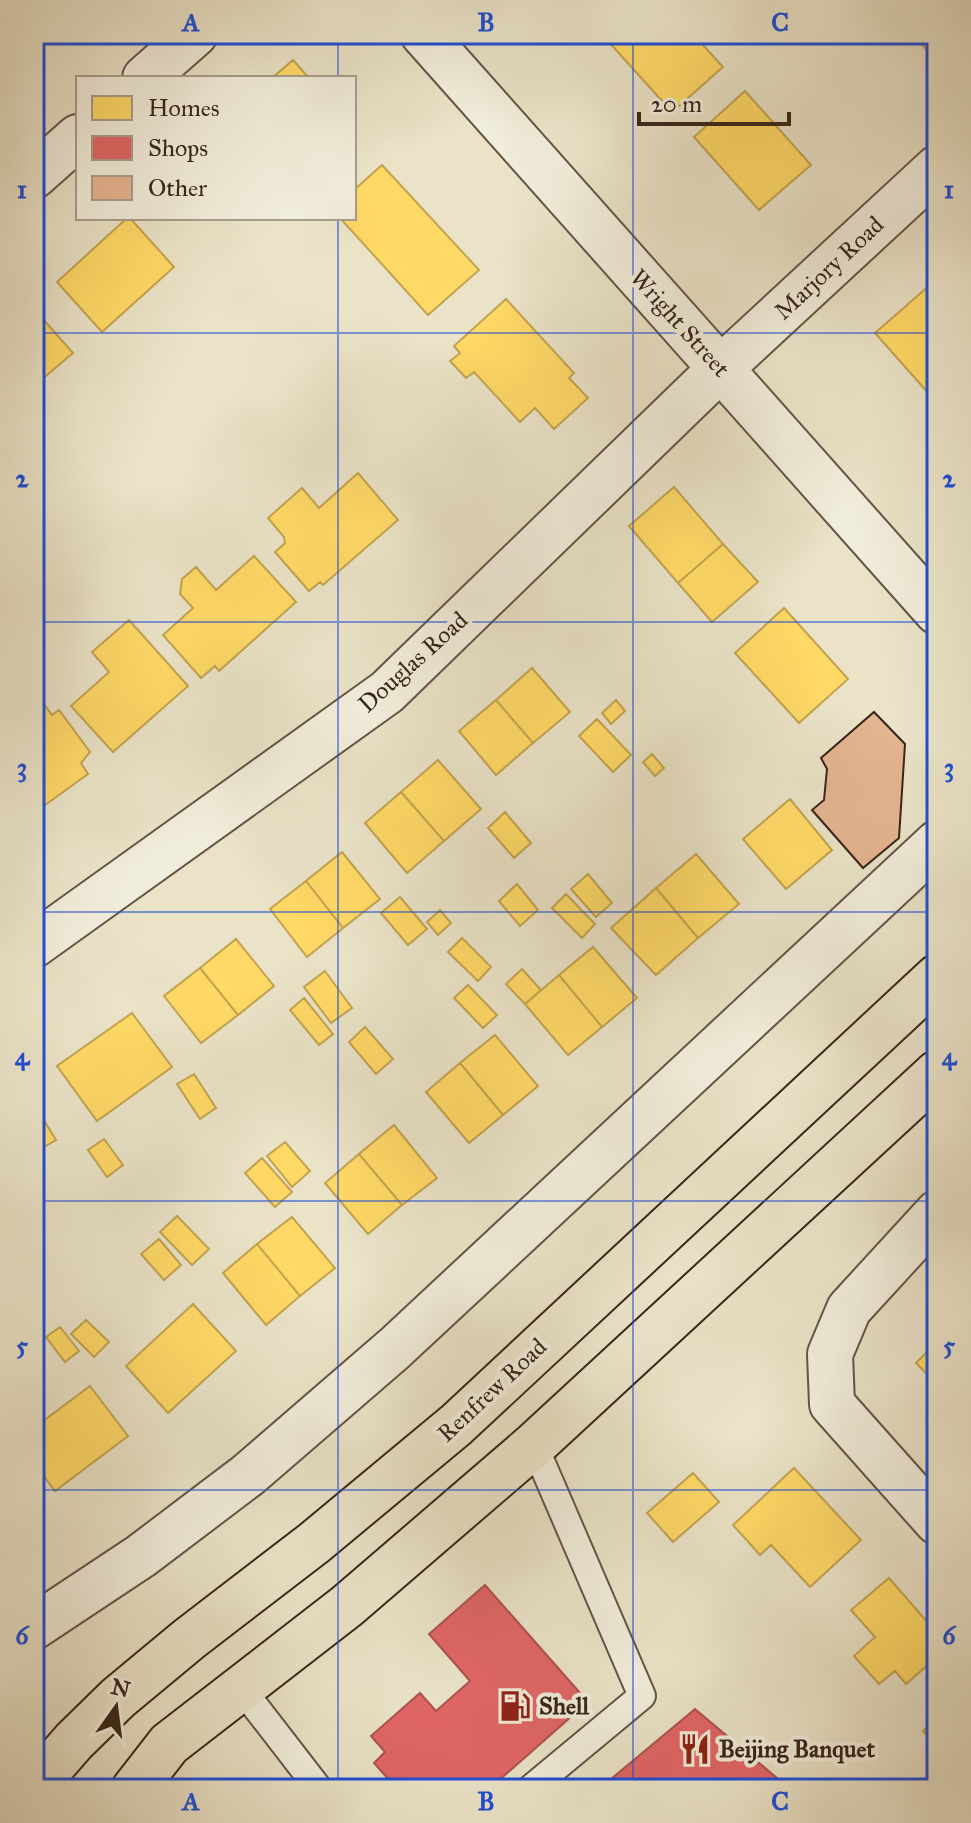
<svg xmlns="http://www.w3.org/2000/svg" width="971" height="1823" font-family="'IM FELL Great Primer',serif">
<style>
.homes{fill:#ffd966;stroke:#c3a34f;stroke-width:2}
.shops{fill:#e06666;stroke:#ad524f;stroke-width:2}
.building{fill:#e4b490;stroke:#372519;stroke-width:2}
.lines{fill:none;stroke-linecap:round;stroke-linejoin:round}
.service-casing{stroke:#645445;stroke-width:30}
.minor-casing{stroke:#645445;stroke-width:48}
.primary-casing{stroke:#372519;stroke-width:48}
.service{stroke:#f1eddb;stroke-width:26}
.minor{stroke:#f1eddb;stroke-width:44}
.primary{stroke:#eae3c8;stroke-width:44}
.grid{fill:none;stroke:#1d4ed8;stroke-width:2;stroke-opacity:0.55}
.labels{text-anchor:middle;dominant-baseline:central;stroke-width:8;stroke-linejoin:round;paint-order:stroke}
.street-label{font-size:24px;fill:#372519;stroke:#f1eddb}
.poi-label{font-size:24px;font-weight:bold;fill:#372519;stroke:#f1eddb;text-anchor:start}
.neatline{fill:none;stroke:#1d4ed8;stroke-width:3}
.grid-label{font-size:26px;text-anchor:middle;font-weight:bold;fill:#1d4ed8}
</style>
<rect width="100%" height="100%" fill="#eae3c8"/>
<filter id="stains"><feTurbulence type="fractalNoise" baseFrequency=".0025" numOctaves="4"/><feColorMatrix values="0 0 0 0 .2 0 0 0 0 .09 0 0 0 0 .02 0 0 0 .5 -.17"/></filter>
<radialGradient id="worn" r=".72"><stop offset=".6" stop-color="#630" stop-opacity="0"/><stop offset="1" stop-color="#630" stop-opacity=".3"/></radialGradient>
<path class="homes" d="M614 34H693L723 67 672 112 607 40Z
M912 34H937V45L929 52Z
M293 60 309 78H272Z
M745 91 811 165 759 210 694 137Z
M382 165 479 270 428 315 340 218H354V190Z
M127 218H130L174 267 102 332 57 282Z
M932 283 937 288V389L930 395 875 333Z
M506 299 574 373 569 378 588 398 554 429 535 408 520 422 474 372 466 378 450 361 460 353 454 346Z
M34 309 73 353 34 386Z
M358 473 398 520 323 585 320 582 309 591 275 552 285 543 284 537 268 518 302 488 319 508Z
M674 487 723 544 678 583 629 526Z
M723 544 758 582 712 622 678 583Z
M254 556 296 602 219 671 215 666 201 678 163 635 193 608 180 594 182 579 196 567 216 590Z
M784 608 848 679 799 723 735 653Z
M129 620 188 686 113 752 71 706 109 672 92 652Z
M532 668 570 712 533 743 496 700Z
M36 693 52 715 59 710 90 752 81 763 88 774 34 813Z
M496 700 533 743 496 775 459 731Z
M616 700 625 711 611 724 602 713Z
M597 719 631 755 613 772 579 736Z
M652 754 664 768 655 776 643 762Z
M438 760 481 809 444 841 401 792Z
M401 792 444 841 407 873 365 823Z
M790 799 832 850 786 889 743 839Z
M505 812 531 843 514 858 488 828Z
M342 852 380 899 343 928 306 881Z
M696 854 739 904 698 938 656 888Z
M588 874 612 903 596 917 571 889Z
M306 881 343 928 307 957 270 909Z
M517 884 538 910 520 926 499 901Z
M656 888 698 938 656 975 611 928Z
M566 894 595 924 582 938 552 908Z
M400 897 427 929 408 945 381 913Z
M440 910 451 923 438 935 427 922Z
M462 938 491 967 478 981 448 952Z
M236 939 274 986 238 1015 200 968Z
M593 947 637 998 602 1027 559 975Z
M200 968 238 1015 201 1043 164 996Z
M522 969 541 990 525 1004 506 984Z
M325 971 352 1008 331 1023 304 987Z
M559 975 602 1027 568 1055 525 1004Z
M468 985 497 1015 483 1028 454 998Z
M304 998 333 1034 319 1045 290 1010Z
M132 1013 172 1067 97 1121 57 1066Z
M365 1027 393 1059 376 1074 349 1042Z
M495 1035 538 1086 503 1115 460 1063Z
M460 1063 503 1115 469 1143 426 1092Z
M194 1074 216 1108 200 1119 177 1084Z
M34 1104 56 1140 34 1153Z
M394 1125 437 1178 402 1205 359 1154Z
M104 1139 123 1165 107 1177 88 1150Z
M285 1142 310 1171 292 1187 267 1156Z
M359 1154 402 1205 368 1234 325 1183Z
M262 1158 292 1192 275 1207 245 1173Z
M177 1216 209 1249 192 1265 160 1232Z
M292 1217 335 1268 300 1296 257 1244Z
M159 1239 181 1265 164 1280 141 1254Z
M257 1244 300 1296 266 1325 223 1273Z
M193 1304 236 1351 168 1413 126 1366Z
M86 1320 109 1342 94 1357 71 1334Z
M60 1327 79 1351 65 1362 46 1337Z
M937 1342V1384L916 1363Z
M90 1386 128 1436 55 1491 34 1463V1428Z
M794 1468 861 1540 810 1587 771 1545 760 1555 733 1525Z
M693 1473 719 1502 673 1542 647 1513Z
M889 1578 937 1633V1657L906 1684 895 1671 879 1684 854 1656 875 1637 851 1610Z
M937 1718V1747L923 1731Z"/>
<path class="shops" d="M485 1585 588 1702 489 1789H397L374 1763 385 1752 371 1736 420 1693 436 1711 470 1681 429 1634Z
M695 1709 790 1789H599Z"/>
<path class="building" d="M874 712 905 744 899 838 863 868 812 810 824 800 827 769 821 758Z"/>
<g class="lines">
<defs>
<path id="service" d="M241 1688 319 1789
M530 1789 642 1696 534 1445"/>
<path id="minor" d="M423 34 937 612
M145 78 195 34
M34 176 78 137
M34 945 387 692 721 368 937 168
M937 1213 849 1309 830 1354 832 1404 937 1522
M34 1627 141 1556 248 1475 395 1348 937 843"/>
<path id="primary" d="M34 1787 74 1741 118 1698 189 1639 314 1543 456 1425 937 977
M134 1789 169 1744 347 1606 534 1445 937 1073"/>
</defs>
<use href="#service" class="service-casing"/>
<use href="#minor" class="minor-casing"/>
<use href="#primary" class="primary-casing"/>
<use href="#service" class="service"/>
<use href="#minor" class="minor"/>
<use href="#primary" class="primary"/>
</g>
<path class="grid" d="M338 34V78M633 34V1789M338 218V1789M34 333H937M34 622H937M34 912H937M34 1201H937M34 1490H937"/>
<defs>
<symbol id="fuel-bare" viewBox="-9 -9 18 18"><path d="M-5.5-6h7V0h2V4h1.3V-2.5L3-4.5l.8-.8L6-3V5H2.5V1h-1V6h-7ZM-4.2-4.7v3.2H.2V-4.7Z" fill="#8f2418" stroke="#f1eddb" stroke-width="2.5" paint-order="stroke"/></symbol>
<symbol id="restaurant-bare" viewBox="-9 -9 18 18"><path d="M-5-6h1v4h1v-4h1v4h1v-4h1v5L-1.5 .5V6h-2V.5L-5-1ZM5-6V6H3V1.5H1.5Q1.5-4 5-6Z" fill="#8f2418" stroke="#f1eddb" stroke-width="2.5" paint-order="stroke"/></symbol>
</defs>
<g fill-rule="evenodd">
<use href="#fuel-bare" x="493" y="1684" width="44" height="44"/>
<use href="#restaurant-bare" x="673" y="1727" width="44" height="44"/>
</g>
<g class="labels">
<g class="street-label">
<text transform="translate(829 268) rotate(-43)">Marjory Road</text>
<text transform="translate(680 323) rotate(48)">Wright Street</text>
<text transform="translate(413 662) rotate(-42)">Douglas Road</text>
<text transform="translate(492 1390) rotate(-43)">Renfrew Road</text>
</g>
<g class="poi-label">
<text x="539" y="1706">Shell</text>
<text x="719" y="1749">Beijing Banquet</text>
</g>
</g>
<rect width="971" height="1823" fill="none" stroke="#eae3c8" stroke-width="88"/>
<rect x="76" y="76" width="280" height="144" fill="#f1eddb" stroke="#a79d8d" stroke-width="2"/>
<rect x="92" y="96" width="40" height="24" fill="#ffd966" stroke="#a79d8d" stroke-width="2"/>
<text x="148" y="116" font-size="24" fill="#372519">Homes</text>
<rect x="92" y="136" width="40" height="24" fill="#e06666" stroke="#a79d8d" stroke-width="2"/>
<text x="148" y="156" font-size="24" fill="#372519">Shops</text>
<rect x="92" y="176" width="40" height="24" fill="#e4b490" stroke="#a79d8d" stroke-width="2"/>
<text x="148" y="196" font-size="24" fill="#372519">Other</text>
<g transform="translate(116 1707) rotate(14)" stroke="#f1eddb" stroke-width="6" paint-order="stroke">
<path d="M0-6L14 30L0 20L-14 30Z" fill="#372519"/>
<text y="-12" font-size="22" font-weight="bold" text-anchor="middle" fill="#372519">N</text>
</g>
<path d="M639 112v12h150v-12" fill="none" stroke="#372519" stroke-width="4"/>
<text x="651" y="112" font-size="24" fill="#372519" stroke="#f1eddb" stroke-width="6" paint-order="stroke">20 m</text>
<rect x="44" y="44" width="883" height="1735" class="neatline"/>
<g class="grid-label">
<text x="191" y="31">A</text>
<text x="486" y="31">B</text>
<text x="780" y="31">C</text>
<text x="22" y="198">1</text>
<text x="949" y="198">1</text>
<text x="22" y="487">2</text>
<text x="949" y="487">2</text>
<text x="22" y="776">3</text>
<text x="949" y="776">3</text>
<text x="22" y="1065">4</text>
<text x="949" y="1065">4</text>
<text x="22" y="1354">5</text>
<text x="949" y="1354">5</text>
<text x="22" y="1644">6</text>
<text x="949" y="1644">6</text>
<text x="191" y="1810">A</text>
<text x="486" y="1810">B</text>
<text x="780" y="1810">C</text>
</g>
<rect width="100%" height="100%" filter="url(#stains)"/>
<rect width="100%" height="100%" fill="url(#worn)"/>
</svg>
